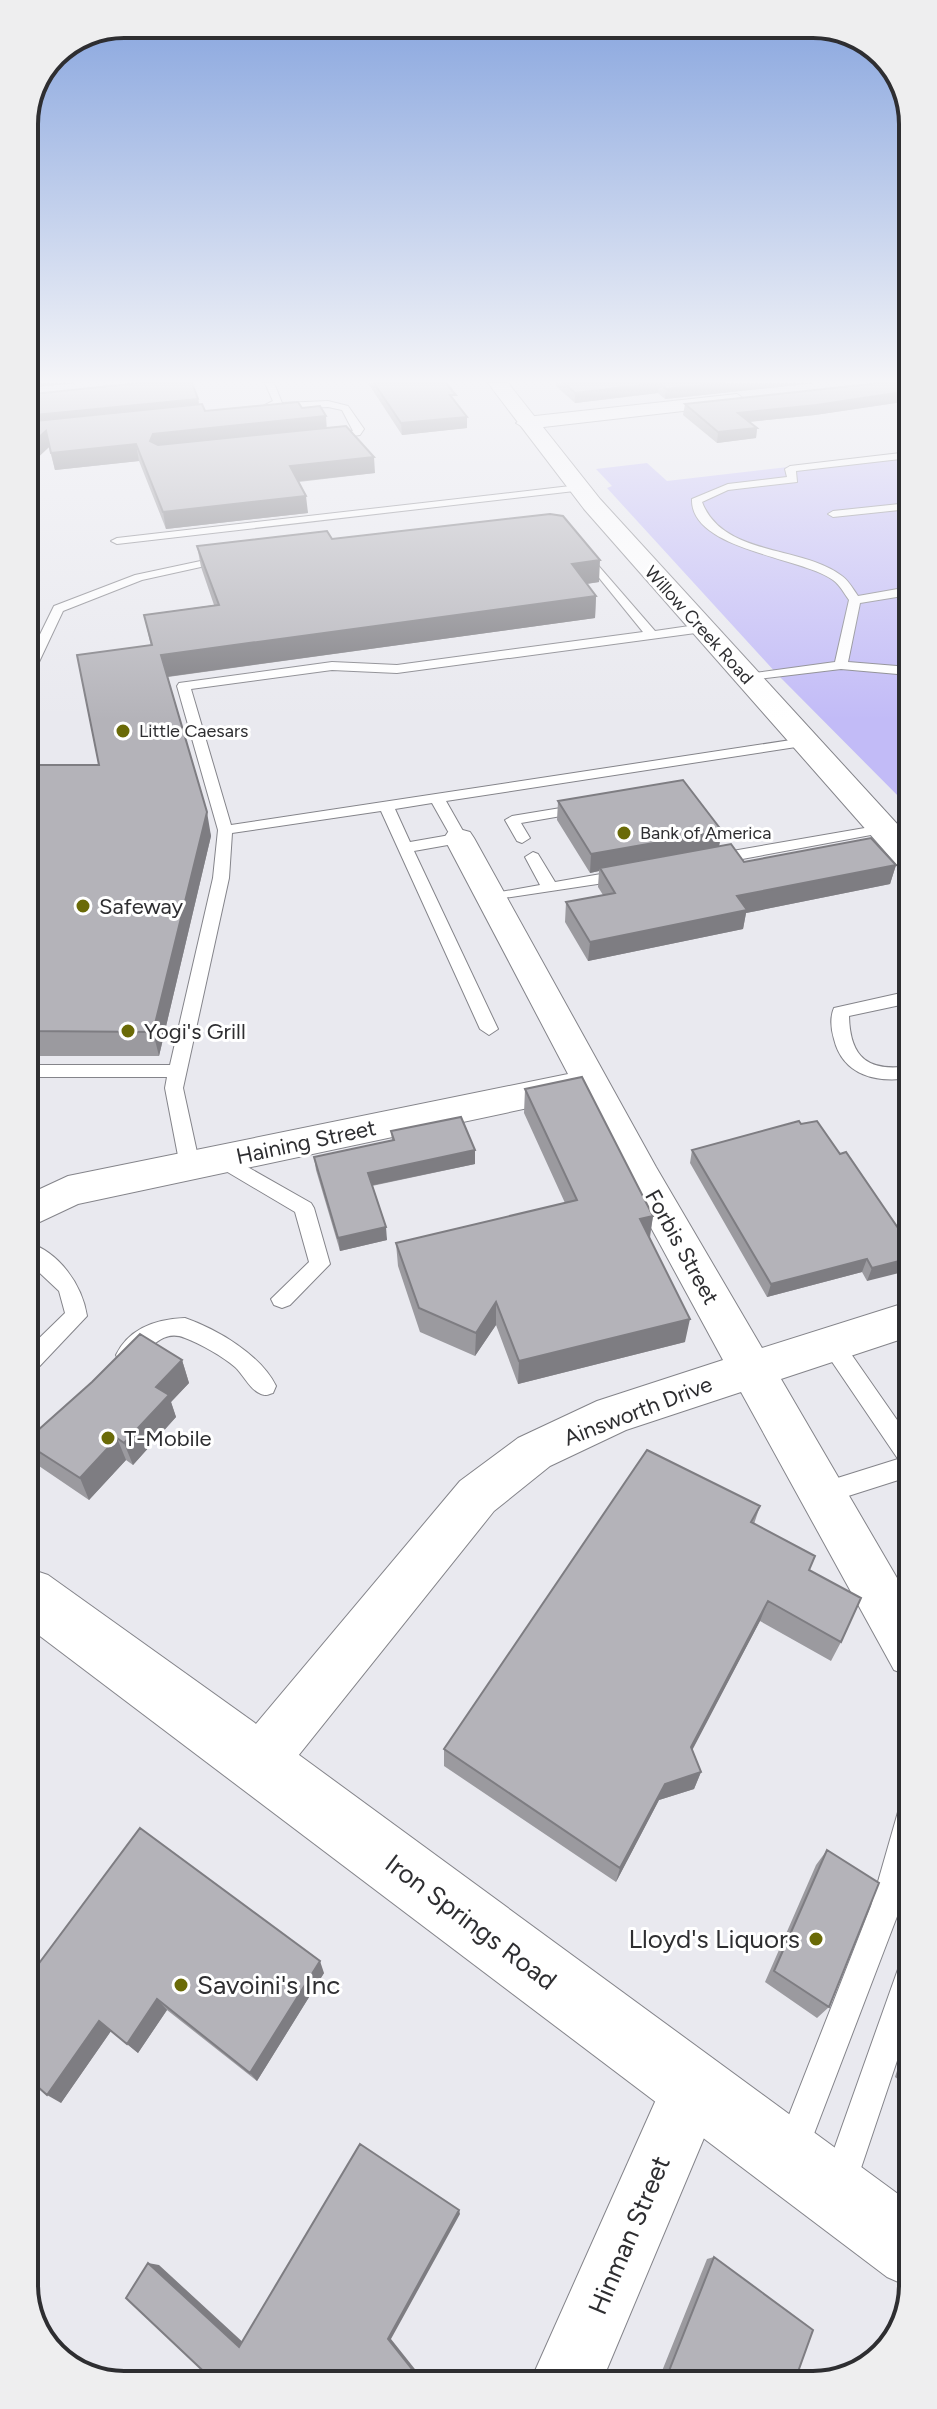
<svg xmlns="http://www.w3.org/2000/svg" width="937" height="2409" font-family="Figtree,sans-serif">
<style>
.green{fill:#c2bbf7}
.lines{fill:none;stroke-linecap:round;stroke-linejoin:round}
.service-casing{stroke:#84848a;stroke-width:2}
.minor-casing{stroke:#84848a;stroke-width:2}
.secondary-casing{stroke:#84848a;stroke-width:2}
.primary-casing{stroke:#84848a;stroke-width:2}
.service{fill:#fff;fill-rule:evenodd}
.minor{fill:#fff;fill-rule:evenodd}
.secondary{fill:#fff;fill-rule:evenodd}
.primary{fill:#fff;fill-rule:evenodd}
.wall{fill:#9b9a9f}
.shaded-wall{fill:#7e7d82}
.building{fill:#b4b3b9;stroke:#7e7d82;stroke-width:2}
.poi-dot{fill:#6a6a07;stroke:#fff;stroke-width:3}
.labels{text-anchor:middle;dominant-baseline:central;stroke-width:6;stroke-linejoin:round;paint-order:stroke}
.far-street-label{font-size:18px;fill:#2e2e31;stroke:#fff}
.far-poi-label{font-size:18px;fill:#2e2e31;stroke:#fff;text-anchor:start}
.poi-label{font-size:22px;fill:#2e2e31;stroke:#fff;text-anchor:start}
.street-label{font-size:22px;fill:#2e2e31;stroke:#fff}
.near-street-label{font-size:26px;fill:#2e2e31;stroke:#fff}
.near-poi-label{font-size:26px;fill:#2e2e31;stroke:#fff;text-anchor:end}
.rim{fill:none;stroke:#2e2e31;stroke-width:4}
</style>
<rect width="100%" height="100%" fill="#e9e9ef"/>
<path class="green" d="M909 453 910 808 777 674 607 488 612 486 596 469 647 463 667 481Z"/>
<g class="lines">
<defs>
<path id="service" d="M265 383H274L282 403 328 401 348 406 364 429 360 435 324 440V436L353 431 342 410 328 407 263 410V406L273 401Z
M909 452V458L796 471 797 482 728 490 702 502C723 557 802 545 842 576 849 581 853 589 858 596L909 587V595L860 603 848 662 909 667V675L841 669 742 681 741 678 747 674 835 662 849 600C844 593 840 585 833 580 802 557 690 550 692 499L728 484 787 477 785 469 790 466Z
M579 485 584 488 583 490 117 544 111 541 117 538Z
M909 503V509L833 517 828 514 833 511Z
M583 548 655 631 703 624 709 628 703 632 397 673 332 670 191 689 231 825 804 738 811 742 809 745 446 801 467 838 459 843 414 851 498 1029 489 1035 480 1029 381 811 232 833 229 878 183 1088 200 1166 197 1171 190 1173 180 1166 165 1088 167 1077H26V1065H170L213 878 218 830 177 686 179 683 332 662 397 665 643 632 579 553V549ZM432 803 450 835 410 842 395 809Z
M224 556 230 559 228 561 142 580 63 611 31 679 25 683V665L54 606 135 575Z
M585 804 590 805V811L521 823 530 838 522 843 517 841 505 820 512 816Z
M882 825 889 829 887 832 715 864 707 859 715 854Z
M533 852 538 854 555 882 624 870 632 875 624 880 484 901V895L540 885 525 857Z
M910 991V1003L849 1016C850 1059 869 1072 910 1066V1078C877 1083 843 1076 834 1039 831 1029 830 1017 834 1008Z
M221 1152 311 1203 314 1208 330 1264 290 1305 282 1308 274 1305 271 1299 309 1262 295 1212 214 1164 211 1159 214 1154Z
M27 1242C59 1252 82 1284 87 1316L35 1371 27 1373V1350L65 1313 59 1291 27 1261Z
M185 1318C217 1329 261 1355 276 1386L273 1393C267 1395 266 1396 261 1394 250 1390 243 1374 235 1367 222 1356 201 1344 185 1338 154 1325 143 1370 119 1361L116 1355C129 1328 157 1319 185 1318Z
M832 1335 840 1338 911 1440V1476L820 1505 812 1502 808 1494 812 1486 898 1459 824 1350 821 1344 824 1338Z
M912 1798V1864L901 1906 804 2160 792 2164 780 2160 776 2148 871 1906 898 1812 902 1802Z
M912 1957V2016L856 2183 851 2195 839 2200 827 2195 822 2183 897 1972 901 1961Z"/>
<path id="minor" d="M737 394 746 400 744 404 526 429 516 423 526 417Z
M459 829 470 832 474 838 656 1167 762 1348 911 1301V1336L781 1379 911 1602 912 1677 894 1670 741 1392 626 1430 550 1466 494 1511 278 1781 259 1789 240 1781 232 1762 240 1743 460 1481 518 1438 597 1401 723 1360 580 1097 78 1204 27 1228V1195L68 1176 568 1074 444 838 448 832Z
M693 2056 715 2066 725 2088 602 2381 530 2382 671 2066Z"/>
<path id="secondary" d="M488 383H508L600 499 910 838V869L898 866 584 509Z"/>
<path id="primary" d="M27 1568 48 1575 280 1741 913 2205 912 2288 887 2277 28 1627Z"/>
</defs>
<use href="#service" class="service-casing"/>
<use href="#minor" class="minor-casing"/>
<use href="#secondary" class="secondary-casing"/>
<use href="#primary" class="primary-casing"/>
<use href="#service" class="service"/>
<use href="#minor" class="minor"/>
<use href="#secondary" class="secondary"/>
<use href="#primary" class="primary"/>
</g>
<path class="wall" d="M25 383H78L35 387 29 392 33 394 198 399 199 404 205 411 302 408 327 428 375 473 299 482 308 513 166 529 139 461 55 470 49 447 31 464Z
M368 383H446L467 428 402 435Z
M556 383H816L665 399 658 393 575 403 556 386Z
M909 383V401L815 415 749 422 757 428 756 438 717 443 683 415 685 404Z
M332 539 599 582 587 584 596 596 595 618 168 677 211 836 159 1056H26V765H99L151 646 144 615 214 605 201 567 197 546Z
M558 801 722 831 719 847 744 862 896 865 890 884 746 913 743 929 588 961 565 922 566 902 603 895 598 887 599 871 590 873 557 820Z
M525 1089 653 1216 650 1238 685 1342 518 1384 496 1325 475 1356 420 1332 398 1266 396 1243 565 1203 524 1113Z
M801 1124 840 1154 911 1247 867 1281 862 1272 767 1297 690 1163 692 1150Z
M391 1131 475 1164 372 1186 387 1240 340 1251 316 1170 314 1157 392 1140Z
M909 1340H911V1372L901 1358Z
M182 1360 189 1383 171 1402 176 1417 133 1465 126 1460 89 1500 36 1464 27 1447V1440Z
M760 1506 754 1524 809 1570 841 1642 831 1661 760 1621 692 1749 701 1772 694 1789 659 1800 616 1882 444 1766V1749Z
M827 1850 829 2007 817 2018 765 1982 816 1865Z
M324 1973 257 2081 167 2010 138 2053 111 2031 61 2103 28 1978Z
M912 2024 913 2090 895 2077Z
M714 2257 795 2380 658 2381 707 2259Z"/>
<path class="shaded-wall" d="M25 383H78L35 387 25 396Z
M659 383 658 393 575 403V393Z
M723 383H816L665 399 666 389Z
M909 391V401L815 415 737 423 738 413Z
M198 399 200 410 25 427V416Z
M326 416 327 432 156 450 150 441 153 434Z
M467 417V428L402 435 401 423Z
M757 428 756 438 717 443 718 432Z
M46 431 49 447 31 464 27 448Z
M136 444 139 461 55 470 51 453Z
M374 457 375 473 292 482 290 466Z
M306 496 308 513 166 529 163 512Z
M600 560 599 582 571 586 572 564Z
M596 596 595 618 165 677 161 655Z
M207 812 211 836 159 1056 153 1032Z
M722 831 718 850 600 868 599 871 590 873 591 854Z
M896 865 890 884 746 913 743 929 588 961 590 942 737 896Z
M475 1150V1164L369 1186 368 1173Z
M653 1216 649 1240 640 1219Z
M386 1227 387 1240 340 1251 338 1238Z
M911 1258V1270L867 1281 872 1268Z
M867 1259 862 1272 767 1297 771 1284Z
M496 1302V1325L475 1356 476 1333Z
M27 1309 35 1326 27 1334Z
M690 1319 685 1342 518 1384 519 1361Z
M182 1360 189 1383 171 1402 176 1417 133 1465 124 1443 156 1387Z
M117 1438 126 1460 89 1500 80 1478Z
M768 1601 760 1621 685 1764 691 1747Z
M701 1772 694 1789 659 1800 616 1882 620 1868 665 1784Z
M320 1961 324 1973 257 2081 250 2073Z
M157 1999 167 2010 138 2053 127 2044Z
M99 2021 111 2031 61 2103 47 2095Z
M459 2210 460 2214 391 2339 426 2383H423L388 2339Z
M148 2263 159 2265 247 2346 239 2347Z"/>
<path class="building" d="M139 383H192L198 399 25 416V389L33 394Z
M374 383H446L456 395H450L467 417 401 423Z
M564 383H723L666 389 659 383 575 393Z
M879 383H909V391L817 405 738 413 757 428 718 432 685 404Z
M298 402 302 408 320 406 326 416 153 434 150 441 158 445 346 426 374 457 290 466 306 496 163 512 136 444 51 453 46 431 27 448 25 438V422L202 404 205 411Z
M550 514 563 516 600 560 572 564 596 596 161 655 207 812 153 1032 26 1031V765H99L77 655 152 645 144 615 219 605 197 546 327 531 332 539Z
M683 780 722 831 591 854 558 801Z
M871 838 896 865 737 896 747 910 590 942 566 902 615 893 600 868 731 844 744 862Z
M582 1077 653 1216 640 1219 690 1319 519 1361 496 1302 476 1333 419 1308 396 1243 577 1200 525 1089Z
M461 1117 475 1150 368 1173 386 1227 338 1238 314 1157 394 1140 391 1131Z
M799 1121 801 1124 817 1121 840 1154 846 1152 911 1247V1258L872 1268 867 1259 771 1284 692 1150Z
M140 1334 182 1360 156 1387 169 1395 124 1443 117 1438 80 1478 27 1444V1440L92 1382Z
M647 1450 760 1506 751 1522 815 1556 809 1570 861 1598 841 1642 768 1601 691 1747 701 1772 665 1784 620 1868 444 1749Z
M140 1828 320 1961 250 2073 157 1999 127 2044 99 2021 47 2095 29 2079 28 1978Z
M827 1850 879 1883 829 2007 774 1971Z
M360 2144 459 2210 388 2339 423 2383 217 2384 126 2298 148 2263 239 2347Z
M714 2257 813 2330 795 2380 665 2381Z"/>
<linearGradient id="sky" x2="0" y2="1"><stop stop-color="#86a4de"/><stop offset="0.53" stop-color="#f5f5f8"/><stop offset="1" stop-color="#f5f5f8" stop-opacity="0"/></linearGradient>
<rect width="937" height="720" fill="url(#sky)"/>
<g class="poi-dot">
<circle cx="123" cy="731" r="8"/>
<circle cx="624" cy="833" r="8"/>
<circle cx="83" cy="906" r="8"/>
<circle cx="128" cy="1031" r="8"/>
<circle cx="108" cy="1438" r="8"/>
<circle cx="816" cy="1939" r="8"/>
<circle cx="181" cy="1985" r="8"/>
</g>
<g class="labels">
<g class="far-street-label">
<text transform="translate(699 625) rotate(48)">Willow Creek Road</text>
</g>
<g class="far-poi-label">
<text x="139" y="731">Little Caesars</text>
<text x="640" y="833">Bank of America</text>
</g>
<g class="poi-label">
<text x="99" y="906">Safeway</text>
<text x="144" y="1031">Yogi's Grill</text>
<text x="124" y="1438">T-Mobile</text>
</g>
<g class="street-label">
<text transform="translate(306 1142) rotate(-12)">Haining Street</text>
<text transform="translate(682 1247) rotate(61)">Forbis Street</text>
<text transform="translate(638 1411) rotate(-21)">Ainsworth Drive</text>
</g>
<g class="near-street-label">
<text transform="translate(471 1922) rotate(37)">Iron Springs Road</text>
<text transform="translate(629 2235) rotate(-67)">Hinman Street</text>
</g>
<g class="near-poi-label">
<text x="800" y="1939">Lloyd's Liquors</text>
<text x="197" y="1985" text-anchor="start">Savoini's Inc</text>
</g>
</g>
<path d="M0 0H937V2409H0ZM124 38H813A86 86 0 0 1 899 124V2285A86 86 0 0 1 813 2371H124A86 86 0 0 1 38 2285V124A86 86 0 0 1 124 38Z" fill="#eeeeef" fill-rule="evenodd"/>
<path class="rim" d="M124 38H813A86 86 0 0 1 899 124V2285A86 86 0 0 1 813 2371H124A86 86 0 0 1 38 2285V124A86 86 0 0 1 124 38Z"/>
</svg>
